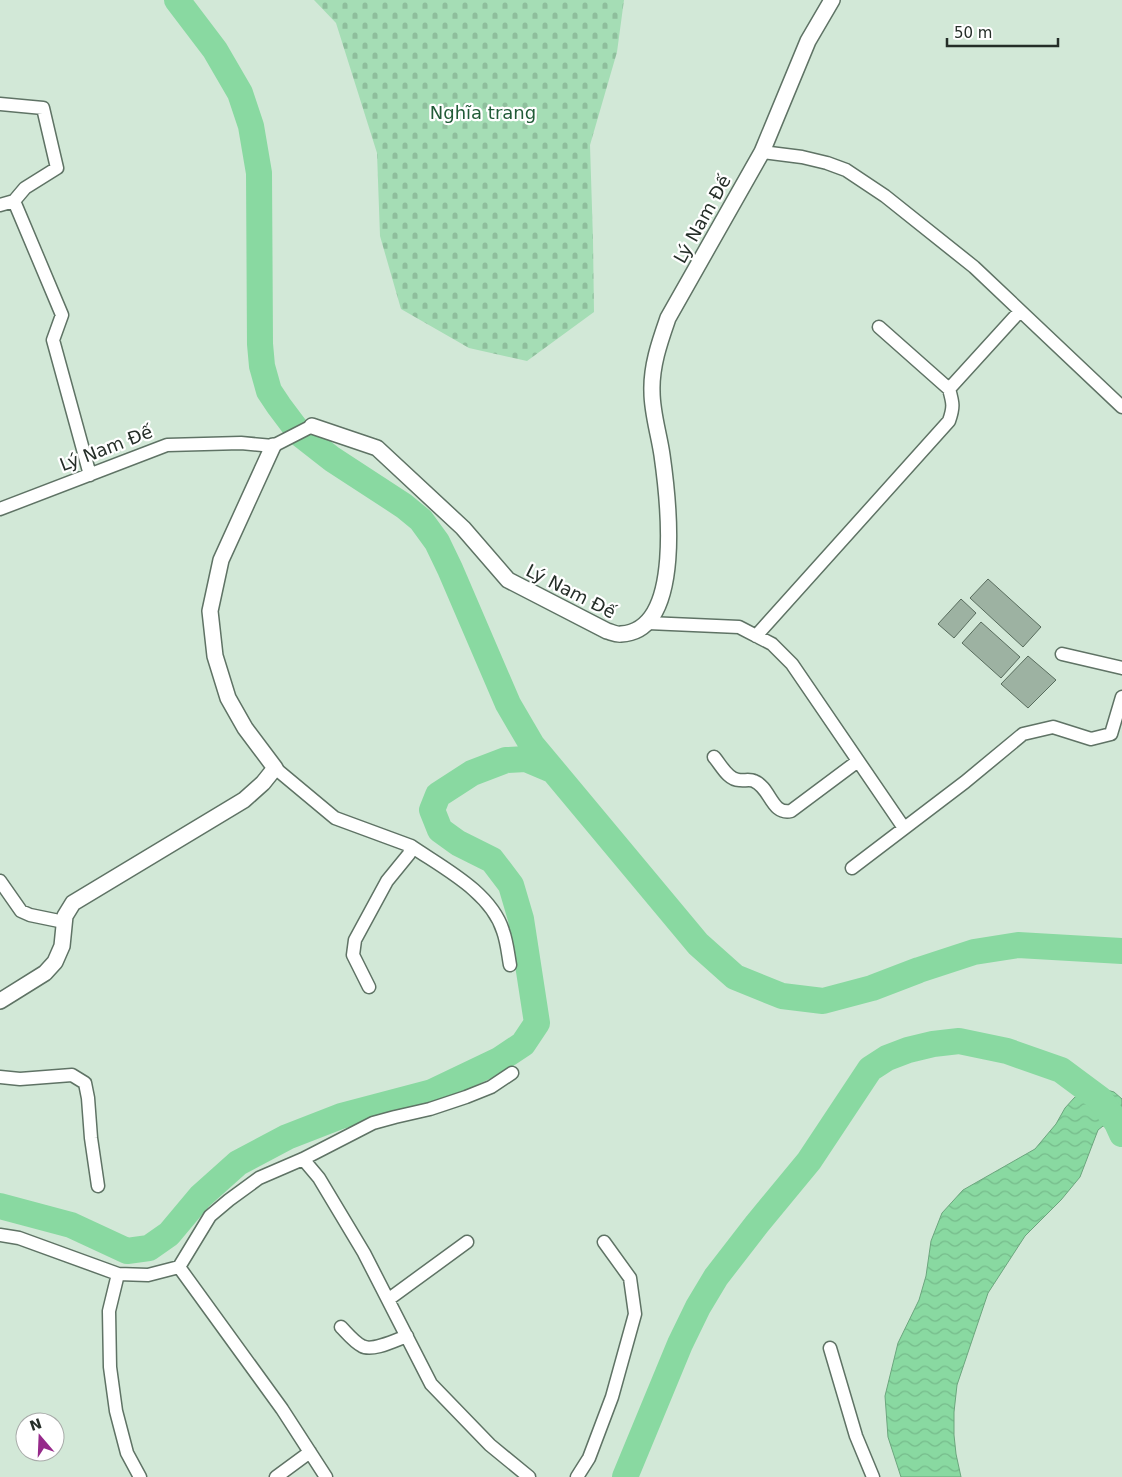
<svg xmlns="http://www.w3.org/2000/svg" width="1122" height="1477" font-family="'DejaVu Sans',sans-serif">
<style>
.cemetery{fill:url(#cemetery-stones)}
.water{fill:url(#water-waves);stroke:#6ba67d}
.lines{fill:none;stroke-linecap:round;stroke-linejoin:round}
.river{stroke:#89d9a1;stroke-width:26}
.building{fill:#9db2a2;stroke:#586c5d}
.minor-casing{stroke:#5f7365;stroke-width:15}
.tertiary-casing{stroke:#5f7365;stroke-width:18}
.minor{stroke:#fff;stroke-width:12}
.tertiary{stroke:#fff;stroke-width:15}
.labels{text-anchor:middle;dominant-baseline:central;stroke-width:4.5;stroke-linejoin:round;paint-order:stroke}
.park-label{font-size:18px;fill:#215b37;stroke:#fff}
.street-label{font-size:18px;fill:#252e28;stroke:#fff}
</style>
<defs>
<pattern id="cemetery-stones" width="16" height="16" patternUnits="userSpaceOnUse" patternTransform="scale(1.25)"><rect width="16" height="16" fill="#a5ddb5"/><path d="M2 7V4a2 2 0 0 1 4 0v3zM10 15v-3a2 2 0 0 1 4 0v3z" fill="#8ebe9c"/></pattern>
<pattern id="water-waves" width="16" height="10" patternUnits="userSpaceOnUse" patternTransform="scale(1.25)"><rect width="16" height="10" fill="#89d9a1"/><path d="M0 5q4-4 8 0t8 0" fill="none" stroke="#76bb8b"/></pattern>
</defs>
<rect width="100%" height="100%" fill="#d2e8d7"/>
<path class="cemetery" d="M314 0H624L617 52 590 145 593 240 594 312 527 361 469 348 401 309 380 236 377 153 336 23Z"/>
<path class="water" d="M1100 1088 1114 1092 1122 1099V1147L1116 1135 1110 1127 1103 1126 1098 1130 1080 1177 1061 1200 1025 1236 988 1293 957 1385 954 1412V1435L956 1454 961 1477H901L888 1437 885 1396 898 1343 919 1300 926 1276 931 1241 942 1213 963 1190 1035 1149 1056 1124 1065 1108 1074 1098 1082 1091Z"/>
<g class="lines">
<path class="river" d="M177 0 215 50 240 93 251 126 259 173 260 344 262 366 269 391 279 406 300 434 332 459 404 506 421 520 437 542 450 569 508 704 532 745 698 944 735 977 782 996 823 1001 872 988 919 970 974 952 1018 945 1122 951
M0 1206 71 1225 127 1251 149 1248 169 1234 200 1197 238 1163 287 1137 341 1116 432 1092 499 1060 523 1044 537 1023 521 919 511 885 492 860 458 843 440 830 432 810 438 795 472 773 506 760 526 759 552 770
M625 1477 680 1344 698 1307 716 1277 757 1224 809 1161 870 1069 887 1058 908 1050 933 1044 959 1041 1007 1051 1061 1070 1100 1099 1117 1123 1122 1134"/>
</g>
<path class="building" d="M988 579 1041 627 1023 647 970 598Z
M961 599 976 613 954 638 938 624Z
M981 622 1020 657 1001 678 962 643Z
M1028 656 1056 680 1028 708 1001 684Z"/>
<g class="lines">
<defs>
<path id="minor" d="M0 104 43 108 57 168 25 188 14 201 62 315 53 340 90 475
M762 152 802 157 827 163 846 170 885 196 974 267 1122 407
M0 205 14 201
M879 327 949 389 1020 311
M0 509 167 445 241 443 273 446 312 426
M648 623 739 627 772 644 792 664 904 828
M756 636 949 421C954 407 953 403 949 389
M1062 654 1122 668
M714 757C721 765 728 780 739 780 743 781 750 779 754 781 771 788 771 815 791 811L858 761
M275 768 335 818 411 846 409 854 387 881 355 940 353 955 369 987
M411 846C443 868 491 892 503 931 507 942 508 954 510 965
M852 868 965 782 1023 734 1053 727 1091 739 1111 734 1122 697
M0 881 21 911 30 915 64 922
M0 1077 20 1079 72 1075 85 1083 88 1098 91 1138 98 1186
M303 1159 319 1178 364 1253 431 1384 490 1445 529 1477
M0 1235 19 1238 118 1274 148 1275 179 1267 210 1216 229 1200 259 1178 303 1159 373 1123 395 1117 430 1109 466 1097 491 1087 512 1073
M179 1267 282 1409 326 1477
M118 1274 109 1311 110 1367 116 1411 127 1453 140 1477
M389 1299 467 1242
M341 1327C347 1333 354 1342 362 1346 372 1352 396 1340 407 1336
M830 1348 856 1436 873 1477
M276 1477 310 1452
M577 1477 589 1458 612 1397 635 1314 630 1278 604 1242"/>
<path id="tertiary" d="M312 426 377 448 463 528 508 580 607 631C611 632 617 635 621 634 685 631 668 497 662 455 659 434 652 413 652 392 651 366 660 341 668 318L762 152 808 41 832 0
M0 1001 45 973 55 962 62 946 65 916 73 903 244 800 263 783 275 768 245 728 228 698 215 656 210 611 221 560 273 446"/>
</defs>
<use href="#minor" class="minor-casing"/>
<use href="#tertiary" class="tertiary-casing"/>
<use href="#minor" class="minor"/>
<use href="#tertiary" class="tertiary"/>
</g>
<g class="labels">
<g class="park-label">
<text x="483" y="112">Nghĩa trang</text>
</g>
<g class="street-label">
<text transform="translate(702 219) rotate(-61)">Lý Nam Đế</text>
<text transform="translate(106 448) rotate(-21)">Lý Nam Đế</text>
<text transform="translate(571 591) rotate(27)">Lý Nam Đế</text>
</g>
</g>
<g transform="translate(40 1437) rotate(341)"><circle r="24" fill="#ffffff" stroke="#a8aba9"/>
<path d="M0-4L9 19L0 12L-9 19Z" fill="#96298a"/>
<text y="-8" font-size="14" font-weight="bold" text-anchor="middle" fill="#252e28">N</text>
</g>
<path d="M947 38v8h111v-8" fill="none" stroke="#252e28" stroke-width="2.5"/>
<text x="954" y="38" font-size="15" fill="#252e28" stroke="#ffffff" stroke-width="4" paint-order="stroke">50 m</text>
</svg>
